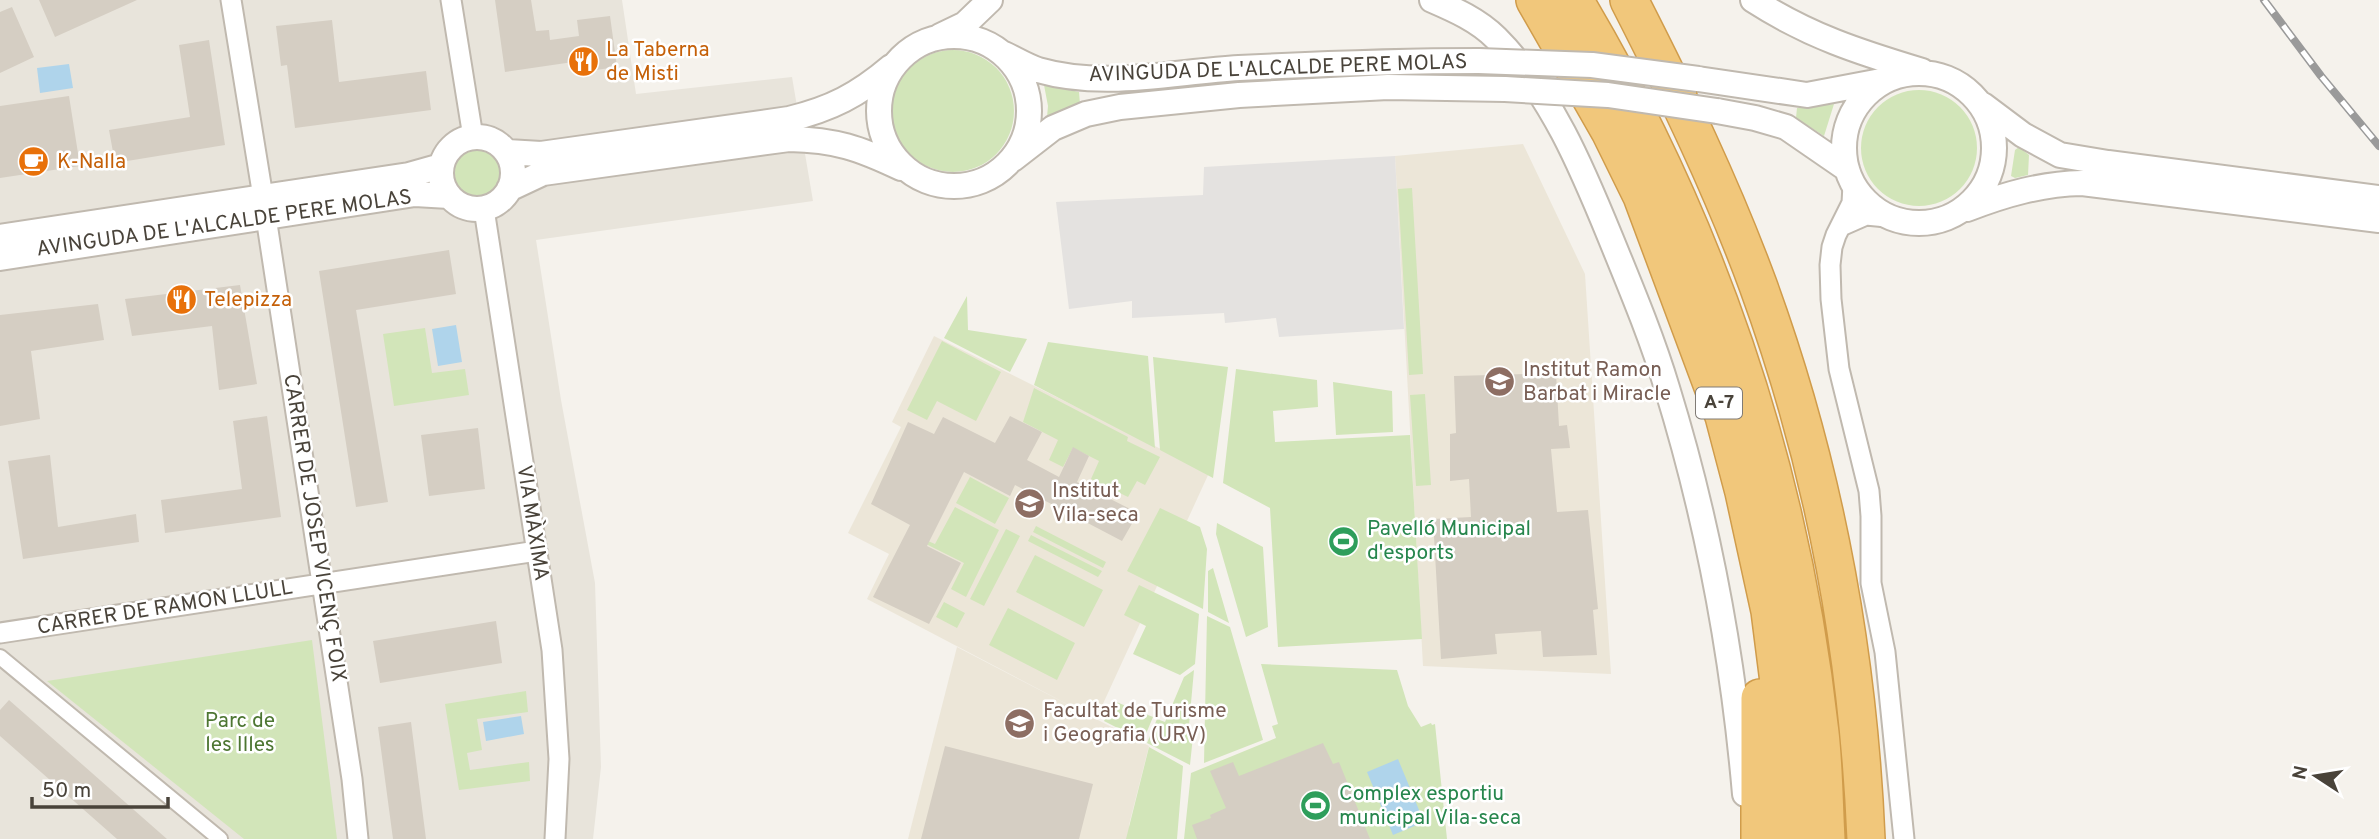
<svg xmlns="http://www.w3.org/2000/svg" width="2379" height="839" font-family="Overpass,sans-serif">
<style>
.residential{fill:#e8e4db}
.education{fill:#ece6d8}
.green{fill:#d2e5b9}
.parking{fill:#e4e2e0}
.water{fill:#afd4eb}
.building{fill:#d5cec3}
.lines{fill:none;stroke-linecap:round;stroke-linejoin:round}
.pedestrian-casing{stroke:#c0b9af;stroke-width:18}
.minor-casing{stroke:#c0b9af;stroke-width:23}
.tertiary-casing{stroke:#c0b9af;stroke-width:28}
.motorway-casing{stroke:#d09c4b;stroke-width:40}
.pedestrian{stroke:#fff;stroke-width:14}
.minor{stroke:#fff;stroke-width:19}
.tertiary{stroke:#fff;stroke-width:24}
.motorway{stroke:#f1c77b;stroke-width:37}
.rail-casing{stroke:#9a9a9a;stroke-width:8}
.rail{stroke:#fff;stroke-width:5;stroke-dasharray:16;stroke-linecap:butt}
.tertiary-bridge-casing{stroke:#c0b9af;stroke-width:28;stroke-linecap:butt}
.tertiary-bridge{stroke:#fff;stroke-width:24}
.labels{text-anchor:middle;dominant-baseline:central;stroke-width:5;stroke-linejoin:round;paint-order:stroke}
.shield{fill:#fff;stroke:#807b75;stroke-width:2}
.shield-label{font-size:19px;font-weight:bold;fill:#49433a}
.food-label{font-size:21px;fill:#c56008;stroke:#fff;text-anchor:start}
.street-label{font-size:21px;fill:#49433a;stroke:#fff}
.education-label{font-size:21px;fill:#785e54;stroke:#fff;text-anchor:start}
.leisure-label{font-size:21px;fill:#27864d;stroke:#fff;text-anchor:start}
.park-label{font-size:21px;fill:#4d7632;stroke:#fff}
</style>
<rect width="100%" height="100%" fill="#f5f2ec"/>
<path class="residential" d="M0 0H622L636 94 792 77 813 201 536 240 561 400 595 583 601 767 593 839H0Z"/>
<path class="education" d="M1523 144 1585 274 1611 674 1423 666 1395 156Z
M934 336 1209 473 1096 719 1149 746 1129 825 1130 839H908L957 647 1088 715 867 599 889 554 848 533 901 427 892 422Z"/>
<path class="green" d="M892 111a61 61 0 1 1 122 0a61 61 0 1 1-122 0Z
M1044 85 1079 92 1080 104 1047 117 1048 106Z
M1861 148a58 58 0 1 1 116 0a58 58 0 1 1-116 0Z
M1834 104 1824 136 1796 118 1797 108Z
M2019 147 2029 155 2028 175 2015 178 2011 176 2015 150Z
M451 174a26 26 0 1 1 52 0a26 26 0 1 1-52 0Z
M1412 188 1423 374 1409 375 1398 189Z
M967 296 968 330 1027 339 1010 372 944 338Z
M425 328 432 373 465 369 469 395 394 406 383 334Z
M942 341 1001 372 976 421 937 401 927 420 907 410Z
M1048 342 1148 356 1155 448 1034 385Z
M1153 357 1228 367 1213 478 1160 450Z
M1236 369 1317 380 1318 407 1273 411 1275 442 1410 435 1422 639 1278 647 1270 508 1223 483Z
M1333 382 1392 391 1393 432 1336 435Z
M1034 388 1128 437 1127 441 1160 457 1145 485 1137 481 1128 497 1091 479 1099 461 1073 448 1063 467 1049 460 1058 440 1023 422Z
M1425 394 1431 485 1416 486 1410 395Z
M970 477 1009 498 995 524 956 503Z
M955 507 999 530 966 597 951 589 964 563 926 544 928 541 935 544Z
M1160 508 1200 527 1207 549 1203 609 1127 571Z
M1217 523 1263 547 1268 627 1246 637 1216 534Z
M1036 526 1106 562 1103 568 1033 532Z
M1006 529 1020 536 984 606 970 599Z
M1031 535 1102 571 1098 577 1028 541Z
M1035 555 1103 590 1084 627 1016 592Z
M1213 568 1229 623 1208 612V571Z
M1139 585 1199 614 1195 664 1180 675 1133 654 1146 626 1124 615Z
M944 602 965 613 957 628 936 617Z
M1008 608 1075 643 1057 680 989 645Z
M1207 616 1230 627 1263 740 1204 763Z
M312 640 337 839H244L47 681Z
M1261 664 1397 670 1408 706 1421 727 1431 723 1432 725 1435 724 1447 839H1184L1191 773 1276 738 1272 726 1278 724Z
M1194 670 1188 736H1193L1190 765 1147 743 1157 719 1165 722 1184 677Z
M526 691 528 712 477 719 482 750 467 753 470 770 529 762 530 781 459 790 445 704Z
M1114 701 1153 717 1143 741 1104 721Z
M1149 747 1183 766 1177 839H1126Z"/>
<path class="parking" d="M1395 156 1404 329 1279 337 1276 318 1225 323 1224 313 1132 318V301L1069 309 1056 202 1203 195 1204 167Z"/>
<path class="water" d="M69 64 73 88 40 93 37 68Z
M456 325 462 362 438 366 432 329Z
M521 716 524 734 486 741 483 722Z
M1398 759 1424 822 1393 835 1367 772Z"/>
<path class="building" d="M39 0H137L55 37Z
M495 0H531L536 31 549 30 550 40 579 36 577 20 610 16 617 67 575 73 573 62 505 72Z
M12 7 34 57 0 73V12Z
M332 20 339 82 426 71 431 110 295 128 287 65 281 66 276 26Z
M209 40 225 145 115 163 109 130 190 117 179 45Z
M69 96 80 166 0 178V106Z
M449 250 456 294 356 310 388 502 356 507 319 271Z
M240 285 257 384 219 390 212 326 132 336 125 299Z
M98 304 104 340 31 351 40 419 0 426V315Z
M1556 373 1559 426 1567 425 1570 448 1551 449 1557 512 1588 510 1598 609 1593 610 1597 655 1543 657 1541 631 1495 634 1497 654 1441 659 1433 519 1471 517 1469 479 1450 481V434L1456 433 1454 376Z
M267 416 281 517 165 533 161 500 242 489 233 421Z
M1010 416 1042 432 1027 460 1059 477 1073 447 1089 456 1077 482 1138 513 1122 541 1015 485 1010 496 964 472 927 546 961 563 929 624 873 597 910 525 871 504 908 422 934 434 943 417 995 443Z
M478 428 485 489 429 496 421 435Z
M50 455 58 527 136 514 139 542 23 559 8 461Z
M496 621 502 663 380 683 373 641Z
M9 700 167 839H117L0 736V710Z
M411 722 426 839H393L378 727Z
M1323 743 1333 764 1339 762 1370 839H1197L1192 825 1211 818 1210 815 1226 808 1210 771 1233 762 1239 776Z
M945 746 1093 784 1079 839H921Z"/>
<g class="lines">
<defs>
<path id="pedestrian" d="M0 657 220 839"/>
<path id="minor" d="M231 0 263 197
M451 0 473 137
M1853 185 1852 203 1836 235 1832 247 1830 265 1831 299 1839 369 1869 491 1871 516V583L1885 652 1904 839
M484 209 552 650 559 759 555 839
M266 217 352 779 358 839
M1841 226 1866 215 1887 217
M0 633 537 551"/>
<path id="tertiary" d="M1432 0C1455 10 1478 20 1496 38 1551 93 1582 168 1611 239 1631 288 1652 338 1667 388 1708 521 1733 656 1745 794
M1753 0C1809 36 1859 52 1922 71
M879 111a75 75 0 1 1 150 0a75 75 0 1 1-150 0Z
M940 36 965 24 990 0
M1004 54C1015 59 1026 66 1038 70 1104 89 1172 72 1239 68 1319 64 1399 61 1479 61
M1844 148a75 75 0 1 1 150 0a75 75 0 1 1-150 0Z
M1698 79 1807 95 1881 81
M1983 105 2023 135 2060 155 2108 163 2379 198
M1717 111 1755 118 1786 127 1847 169
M441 173a36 36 0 1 1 72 0a36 36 0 1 1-72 0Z
M506 152 541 154 789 119C831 109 858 95 891 67
M1013 159 1053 128 1086 114 1120 107 1239 95 1388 87 1505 89
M509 189 543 173 789 139C836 140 859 148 901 168
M1967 209C2006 194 2041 184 2082 183L2379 220
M0 237 409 175 441 166
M0 258 415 194 449 196"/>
<path id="motorway" d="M1535 0 1610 131 1642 196 1724 416 1744 492 1770 611 1787 745 1793 839
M1574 0C1709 226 1791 471 1820 733 1824 768 1824 804 1826 839
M1629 0C1676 92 1722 187 1758 285 1823 463 1858 649 1866 839
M1760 698V839"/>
</defs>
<use href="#pedestrian" class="pedestrian-casing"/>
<use href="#minor" class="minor-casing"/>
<use href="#tertiary" class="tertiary-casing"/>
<use href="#motorway" class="motorway-casing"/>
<use href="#pedestrian" class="pedestrian"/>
<use href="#minor" class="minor"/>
<use href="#tertiary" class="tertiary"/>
<use href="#motorway" class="motorway"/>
<defs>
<path id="rail" d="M2264 0 2321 76 2379 146"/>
</defs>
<use href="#rail" class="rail-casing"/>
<use href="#rail" class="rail"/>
<defs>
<path id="tertiary-bridge" d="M1479 61 1592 65 1698 79
M1505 89 1608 95 1717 111"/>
</defs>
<use href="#tertiary-bridge" class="tertiary-bridge-casing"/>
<use href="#tertiary-bridge" class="tertiary-bridge"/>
</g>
<defs>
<symbol id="restaurant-disc" viewBox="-11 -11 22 22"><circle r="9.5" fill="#e8710a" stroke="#fff"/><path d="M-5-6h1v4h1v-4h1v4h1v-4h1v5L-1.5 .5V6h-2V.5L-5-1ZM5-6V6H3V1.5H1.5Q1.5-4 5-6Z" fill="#fff"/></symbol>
<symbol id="cafe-disc" viewBox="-11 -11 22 22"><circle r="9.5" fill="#e8710a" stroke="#fff"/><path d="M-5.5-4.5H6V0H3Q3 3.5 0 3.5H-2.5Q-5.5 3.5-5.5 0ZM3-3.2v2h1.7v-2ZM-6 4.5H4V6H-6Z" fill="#fff"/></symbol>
<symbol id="school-disc" viewBox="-11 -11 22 22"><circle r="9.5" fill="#8d6e63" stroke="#fff"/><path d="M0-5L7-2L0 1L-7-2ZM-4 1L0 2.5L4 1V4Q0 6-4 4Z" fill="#fff"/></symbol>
<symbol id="stadium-disc" viewBox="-11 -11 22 22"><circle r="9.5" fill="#2e9e5b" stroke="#fff"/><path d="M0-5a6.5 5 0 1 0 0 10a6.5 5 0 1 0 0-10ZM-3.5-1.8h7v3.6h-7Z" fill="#fff"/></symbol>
<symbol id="university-disc" viewBox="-11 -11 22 22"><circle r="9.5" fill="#8d6e63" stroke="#fff"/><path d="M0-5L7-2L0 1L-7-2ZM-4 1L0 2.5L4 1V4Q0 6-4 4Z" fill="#fff"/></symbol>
</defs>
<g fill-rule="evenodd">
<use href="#restaurant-disc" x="566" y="44" width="35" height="35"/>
<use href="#cafe-disc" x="16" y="144" width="35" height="35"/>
<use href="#restaurant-disc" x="164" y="282" width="35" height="35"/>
<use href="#school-disc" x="1482" y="364" width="35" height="35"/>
<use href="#school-disc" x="1012" y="486" width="35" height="35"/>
<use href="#stadium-disc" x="1326" y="524" width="35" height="35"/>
<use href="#university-disc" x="1002" y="706" width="35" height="35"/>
<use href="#stadium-disc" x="1298" y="788" width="35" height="35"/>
</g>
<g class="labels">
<rect class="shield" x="1696" y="387.5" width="46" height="31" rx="5"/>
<g class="shield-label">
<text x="1719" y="403">A-7</text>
</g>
<g class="food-label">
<text x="606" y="50">La Taberna<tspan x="606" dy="24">de Misti</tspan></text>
<text x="57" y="162">K-Nalla</text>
<text x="204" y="300">Telepizza</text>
</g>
<g class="street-label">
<text transform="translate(1278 69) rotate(-2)">AVINGUDA DE L'ALCALDE PERE MOLAS</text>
<text transform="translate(224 224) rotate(-8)">AVINGUDA DE L'ALCALDE PERE MOLAS</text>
<text transform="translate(532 523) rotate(81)">VIA MÀXIMA</text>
<text transform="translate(314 528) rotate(81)">CARRER DE JOSEP VICENÇ FOIX</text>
<text transform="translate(165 608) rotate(-9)">CARRER DE RAMON LLULL</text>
</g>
<g class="education-label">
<text x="1523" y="370">Institut Ramon<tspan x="1523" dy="24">Barbat i Miracle</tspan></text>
<text x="1052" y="491">Institut<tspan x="1052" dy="24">Vila-seca</tspan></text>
<text x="1043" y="711">Facultat de Turisme<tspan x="1043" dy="24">i Geografia (URV)</tspan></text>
</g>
<g class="leisure-label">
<text x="1367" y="529">Pavelló Municipal<tspan x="1367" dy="24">d'esports</tspan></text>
<text x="1339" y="794">Complex esportiu<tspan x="1339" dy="24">municipal Vila-seca</tspan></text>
</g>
<g class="park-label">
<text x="240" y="721">Parc de<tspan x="240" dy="24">les Illes</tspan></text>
</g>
</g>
<g transform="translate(2316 776) rotate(282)" stroke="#ffffff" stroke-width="5" paint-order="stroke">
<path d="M0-5L12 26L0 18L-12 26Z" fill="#49433a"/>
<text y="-10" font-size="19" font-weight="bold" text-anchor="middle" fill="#49433a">N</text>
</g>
<path d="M32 797v10h136v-10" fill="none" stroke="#49433a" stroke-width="3.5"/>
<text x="42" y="797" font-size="21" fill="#49433a" stroke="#ffffff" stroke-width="5" paint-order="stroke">50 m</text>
</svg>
